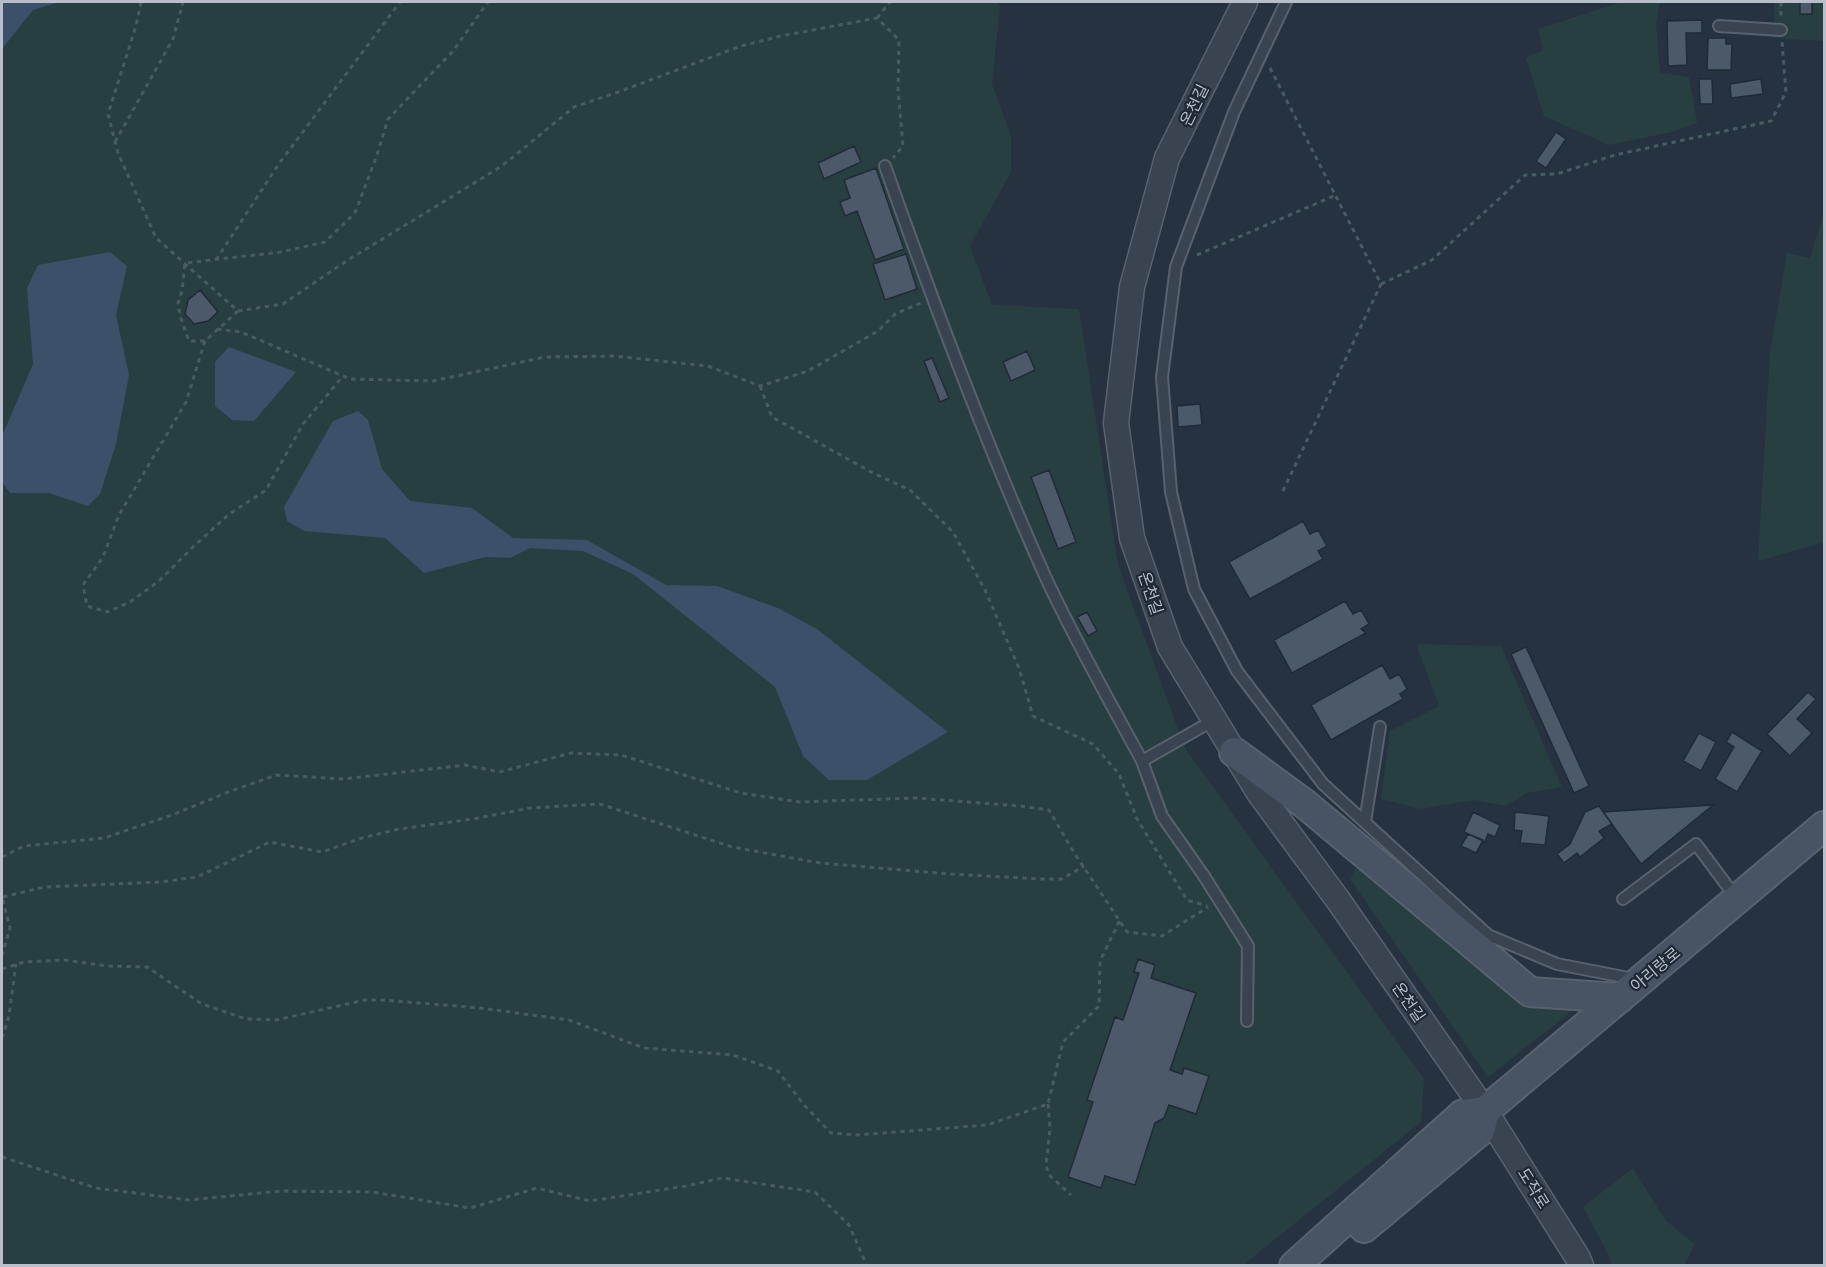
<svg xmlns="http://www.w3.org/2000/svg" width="1826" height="1267" font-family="'Titillium Web','Noto Sans KR',sans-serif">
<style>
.green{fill:#283f41}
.water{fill:#3b5069}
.building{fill:#4c5969;stroke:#212b37;stroke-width:1.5}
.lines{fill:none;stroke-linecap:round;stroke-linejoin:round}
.service-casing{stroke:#58626e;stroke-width:14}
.tertiary-casing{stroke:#58626e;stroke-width:27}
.secondary-casing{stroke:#58626e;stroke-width:32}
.path{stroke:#465c5e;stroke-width:3;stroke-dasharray:4.5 4.5;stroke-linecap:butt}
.service{stroke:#3a4450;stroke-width:10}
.tertiary{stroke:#3a4450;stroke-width:24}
.secondary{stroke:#485363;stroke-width:28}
.labels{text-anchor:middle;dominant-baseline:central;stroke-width:4.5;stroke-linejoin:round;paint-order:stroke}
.street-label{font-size:16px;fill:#b7bfcb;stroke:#1f2935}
</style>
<rect width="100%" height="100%" fill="#263240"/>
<path class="green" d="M2 2H997L1000 7 992 84 1011 136V172L970 246 992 305 1079 309 1118 565 1185 748 1424 1079 1421 1122 1243 1265 2 1266Z
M1621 2 1660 3 1656 23 1660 73 1689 77 1697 123 1672 132 1609 145 1544 116 1526 58 1543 50 1538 29Z
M1774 2H1824V41L1775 38Z
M1824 213V542L1758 561 1770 353 1787 253 1810 258Z
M1416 644 1501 646 1562 787 1527 793 1506 806 1474 800 1420 809 1381 799 1390 731 1439 706Z
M1358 864 1576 1008 1488 1077 1350 879Z
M1633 1168 1666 1221 1695 1244 1684 1265H1612L1607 1252 1583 1207Z"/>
<path class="water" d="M2 2H60L33 10 2 49Z
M110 252 127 266 116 315 129 375 116 444 100 494 88 506 49 493H10L2 482V436L33 364 27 288 38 265Z
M229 347 296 372 254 421 232 420 215 406V362Z
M358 411 368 420 382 469 410 501 472 508 513 538 587 540 666 585 717 586 778 608 817 629 948 732 867 780H829L803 756 775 687 633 574 583 551 530 548 510 558 486 557 424 573 385 538 304 531 287 521 284 507 333 421Z"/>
<path class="building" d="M1800 2H1812V14H1800Z
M1702 20V33H1686L1687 65 1668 66 1667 21Z
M1708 38H1726V44H1732L1731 70H1707Z
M1699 79H1712L1713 104H1700Z
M1761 79 1763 94 1731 98 1730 84Z
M1556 132 1566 139 1546 168 1536 161Z
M854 146 861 162 824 179 818 163Z
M876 168 904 249 875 260 857 211 845 216 840 202 850 198 844 180Z
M906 254 917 289 885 300 873 264Z
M200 290 218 312 208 321 194 324 185 314 188 300Z
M1027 351 1035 370 1011 381 1003 362Z
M932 358 949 398 940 402 924 361Z
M1200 404 1202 425 1178 427 1177 406Z
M1049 470 1076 542 1058 549 1031 477Z
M1303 521 1310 534 1318 530 1327 546 1318 551 1323 559 1250 599 1229 562Z
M1345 601 1353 614 1361 610 1369 624 1361 629 1366 633 1292 673 1274 640Z
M1087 612 1097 631 1088 636 1077 617Z
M1526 647 1589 786 1574 793 1511 654Z
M1382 665 1390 679 1399 674 1407 689 1400 694 1403 699 1331 740 1311 705Z
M1808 692 1816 699 1797 719 1812 733 1790 756 1767 734Z
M1732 732 1762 751 1737 792 1715 779 1734 747 1726 742Z
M1699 733 1716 742 1701 771 1683 761Z
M1713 805 1641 864 1603 812Z
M1599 806 1612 824 1599 831 1604 838 1580 857 1577 853 1564 863 1557 854 1570 844 1585 812Z
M1473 812 1500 825 1495 837 1488 834 1485 842 1464 832Z
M1515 812 1549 816 1545 845 1520 843 1522 831 1514 830Z
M1468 834 1483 840 1476 853 1461 846Z
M1138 959 1155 965 1151 978 1196 993 1170 1070 1182 1074 1184 1068 1209 1076 1196 1114 1169 1105 1164 1118 1155 1123 1135 1185 1105 1176 1101 1188 1068 1177 1093 1102 1087 1100 1115 1017 1123 1020 1139 973 1134 972Z"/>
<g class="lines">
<defs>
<path id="service" d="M1286 2 1234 112 1176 267 1162 377 1171 492 1194 589 1237 671 1323 784 1488 935 1557 964 1634 979
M1719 26 1781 30
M885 166C934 305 985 442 1045 576 1074 639 1109 700 1142 761
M1214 720 1142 761 1162 816 1204 876 1248 946 1247 1021
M1365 822 1380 727
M1623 899 1696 844 1737 899"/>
<path id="tertiary" d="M1245 2 1167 158 1132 287 1116 423 1132 538 1170 647 1259 793 1338 900 1485 1111 1578 1258 1581 1266"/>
<path id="secondary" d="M1234 752 1305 804 1530 992 1620 998
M1364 1228 1480 1131 1485 1111
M1294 1266 1463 1114 1485 1111 1824 826"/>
</defs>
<use href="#service" class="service-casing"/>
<use href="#tertiary" class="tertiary-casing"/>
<use href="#secondary" class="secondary-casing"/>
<path class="path" d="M141 2 136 26 108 114 118 153 156 238 238 311 283 304 348 260 502 166 574 107 621 91 741 46 781 36 877 18 899 40 898 90 903 146 893 158
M1781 2V18
M877 18 890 2
M1270 68 1381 284 1432 260 1525 175 1557 174 1615 155 1771 121 1786 92 1782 42
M115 142 173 39 183 2
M1197 255 1336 195
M216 260 278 165 400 2
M238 311 205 341H189L180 316 178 303 182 291 185 263 281 252 325 242 355 213 377 155 388 119 453 51 488 2
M217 329 241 332 350 379 433 381 545 357 614 356 708 366 760 386 808 371 878 331 895 314 921 303
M205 341 186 402 119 515 103 557 83 585 87 606 108 612 130 602 159 581 193 547 228 515 266 490 303 424 343 376
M760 386 772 417 873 473 910 490 953 532 985 590 1019 668 1033 716 1093 744 1119 774 1137 819 1187 900 1207 906
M1283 491 1381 284
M2 857 24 846 104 838 172 815 231 791 276 775 344 779 465 765 500 772 571 753 621 755 741 793 799 802 916 798 1020 806 1049 810 1073 851 1127 932 1162 936 1208 907
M3 897 44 887 160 882 197 877 270 842 322 852 362 838 399 829 473 819 530 808 600 804 732 847 820 863 949 874 1039 879H1062L1084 866
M2 956 10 928 2 897
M2 969 24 962 65 960 107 966 147 967 202 1004 246 1019 276 1020 365 1000H382L480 1008 569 1020 644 1048 733 1055 778 1071 804 1105 831 1133 857 1135 987 1125 1048 1104 1063 1042 1099 1006 1100 961 1120 920
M2 1038 9 1016 16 964
M1048 1104 1050 1128 1046 1165 1049 1175 1071 1195
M2 1157 96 1188 189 1200 281 1191 372 1192 470 1208 537 1188 590 1201 686 1186 722 1178 815 1192 849 1225 867 1266"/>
<use href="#service" class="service"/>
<use href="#tertiary" class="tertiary"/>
<use href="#secondary" class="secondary"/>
</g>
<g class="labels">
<g class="street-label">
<text transform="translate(1194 105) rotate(-64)">온천길</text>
<text transform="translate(1151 593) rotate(71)">온천길</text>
<text transform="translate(1655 969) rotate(-40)">아리랑로</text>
<text transform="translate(1409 1002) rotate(55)">온천길</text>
<text transform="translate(1534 1188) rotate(58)">도작로</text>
</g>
</g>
<rect width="1826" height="1267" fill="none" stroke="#b7bfcb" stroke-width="6"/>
</svg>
